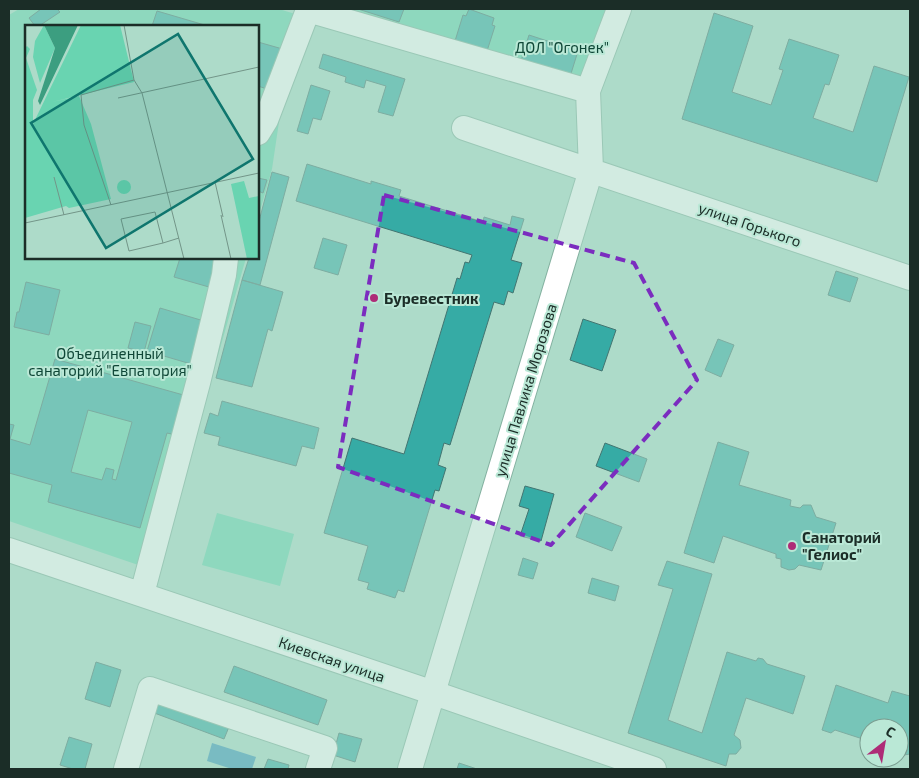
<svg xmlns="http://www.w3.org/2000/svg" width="919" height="778" font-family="'Exo 2',sans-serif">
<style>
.green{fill:#69d4b1}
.water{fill:#3a95bb}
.building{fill:#36aba5;stroke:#437571;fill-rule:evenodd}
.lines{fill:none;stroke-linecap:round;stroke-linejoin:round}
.minor-casing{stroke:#84b1a0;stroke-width:26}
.minor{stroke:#fff;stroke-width:24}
.marked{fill:none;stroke:#7b2cbf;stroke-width:4;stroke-dasharray:10 6;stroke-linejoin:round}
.poi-dot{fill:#ae2c77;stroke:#bae8d6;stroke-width:2}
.labels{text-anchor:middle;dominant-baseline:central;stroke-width:4;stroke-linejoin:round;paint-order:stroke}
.park-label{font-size:15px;fill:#0f4737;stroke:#bae8d6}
.street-label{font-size:15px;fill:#1b2d27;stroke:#bae8d6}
.poi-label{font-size:15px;font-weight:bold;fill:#1b2d27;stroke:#bae8d6;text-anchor:start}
.inset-road{fill:none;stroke:#739588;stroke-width:1}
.view{fill:#0f766e;fill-opacity:0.15;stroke:#0f766e;stroke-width:2.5}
.inset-edge{fill:none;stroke:#1b2d27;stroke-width:2.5}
</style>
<rect width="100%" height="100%" fill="#addbc9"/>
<path class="green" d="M19 9H279L295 14 272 169 258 218V26H26V258H246L156 571 9 521V15Z
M329 9H614L587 97Z
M217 513 294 534 280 586 202 565Z"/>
<path class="water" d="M212 743 256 757 252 769H232L207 761Z"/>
<path class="building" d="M41 9H57L60 12 39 26H35L29 18Z
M358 9H404L399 22Z
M469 9 494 18 492 25 495 26 487 51 455 41 463 15 466 16Z
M157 11 208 26H152Z
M714 13 753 26 732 92 771 105 783 70 779 69 789 39 839 55 829 85 825 84 813 118 853 132 874 66 909 77 877 182 682 119Z
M529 35 578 51 569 80 520 64Z
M258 42 286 50 273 91 258 86Z
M323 54 405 79 393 116 378 112 386 86 366 80 364 88 345 82 346 77 319 68Z
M311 85 330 91 321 120 313 118 308 134 297 131Z
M307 164 371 184V181L401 190 399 196 483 222 484 217 510 225 512 216 524 219 511 260 522 263 513 293 508 291 504 305 494 302 450 445 444 443 438 465 446 468 439 491 435 490 404 592 398 590 395 598 367 589 369 583 358 580 368 546 324 533 352 438 404 454 457 278 460 279 465 262 469 263 472 255 296 201Z
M272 172 289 177 260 285 242 280 249 258H258V225Z
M258 178 267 180 263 193 258 191Z
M323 238 347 245 338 275 314 268Z
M180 258H216L209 287 174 277Z
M836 271 858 278 850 302 828 295Z
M242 280 283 292 272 331 268 329 252 387 216 378Z
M26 282 60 290 49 335 14 327 17 312H19Z
M160 308 204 321 191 364 147 351Z
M583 319 616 330 602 371 570 360Z
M135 322 151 326 144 352 128 348Z
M718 339 734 345 721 377 705 370Z
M55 359 187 396 176 435 167 433 140 528 48 502 52 485 9 473V424L14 425 10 439 30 445ZM88 410 132 422 116 480 112 479 114 470 106 468 102 480 71 472Z
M222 401 319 428 314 449 302 446 296 466 218 445 220 437 204 433 210 413 218 416Z
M718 442 749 452 739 485 791 500 790 506 800 508 803 505H811L816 517 836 523 821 570 799 565 795 569 789 570 781 567V559L776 558V554L723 536 714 563 684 553Z
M605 443 647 459 639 482 596 466Z
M525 486 554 494 541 541 520 536 529 509 519 506Z
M585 513 622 527 612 551 576 537Z
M523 558 538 563 533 579 518 575Z
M667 561 712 574 668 720 702 733 727 652 756 661 758 658 763 659 767 664 805 676 793 714 746 698 734 735 740 740 741 748 736 754H729L726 766 628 733 673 589 658 585Z
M592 578 619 586 615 601 588 593Z
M96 662 121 670 110 707 85 699Z
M234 666 327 700 318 725 224 692Z
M836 685 888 703 892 691 910 696V754L904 755 899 757V728H869V741L835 730 831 733 822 730Z
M155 694 231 722 224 739 149 711Z
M339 733 362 739 355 762 333 755Z
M69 737 92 744 85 769H73L60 765Z
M268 759 289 765 288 769H264Z
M459 763 477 769H457Z"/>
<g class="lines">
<defs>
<path id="minor" d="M464 128 910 278
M258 133 266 120 308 10 588 91
M9 550 434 693 654 769
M142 594 198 383 224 275 226 258
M126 769 150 689 325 748 318 769
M410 769 591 170 588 91 619 9"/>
</defs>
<use href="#minor" class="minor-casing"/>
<use href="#minor" class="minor"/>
</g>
<path d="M0 0H919V778H0ZM384 195 634 263 697 380 551 545 338 467Z" fill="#addbc9" fill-opacity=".55" fill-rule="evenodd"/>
<path class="marked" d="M384 195 634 263 697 380 551 545 338 467Z"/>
<g class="poi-dot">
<circle cx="374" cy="298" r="5"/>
<circle cx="792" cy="546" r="5"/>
</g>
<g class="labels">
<g class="park-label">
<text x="562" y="47">ДОЛ "Огонек"</text>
<text x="110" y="353">Объединенный<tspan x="110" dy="17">санаторий "Евпатория"</tspan></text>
</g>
<g class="street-label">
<text transform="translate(750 224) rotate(19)">улица Горького</text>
<text transform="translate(525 390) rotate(-73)">улица Павлика Морозова</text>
<text transform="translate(332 659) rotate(19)">Киевская улица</text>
</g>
<g class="poi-label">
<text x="384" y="298">Буревестник</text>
<text x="802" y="537">Санаторий<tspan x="802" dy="17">"Гелиос"</tspan></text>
</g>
</g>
<g transform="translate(25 25)">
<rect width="234" height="234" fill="#addbc9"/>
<path d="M19 0 30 23 15 58 8 32 10 16ZM56 0H95L109 57 27 77 54 71 66 99 86 174 44 183 41 181 0 193V23L2 21 5 24 1 33 12 65 8 75V99ZM92 162a7 7 0 1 1 14 0a7 7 0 1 1-14 0ZM219 156 224 173 234 171V234H222L206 159Z" fill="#69d4b1"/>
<path d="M19 0H53L15 80 13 76 30 23Z" fill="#3c9e80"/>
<path class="inset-road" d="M99 0 109 55 117 68 159 234M93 73 234 42M29 152 39 190M190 157 198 192M86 180 59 100 56 70 109 55M196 190 206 234M0 198 234 148M138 218 130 187 96 194 104 226 138 218 154 213"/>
<path class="view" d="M153 9 228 134 81 223 6 98Z"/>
<rect width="234" height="234" class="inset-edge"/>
</g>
<rect width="919" height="778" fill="none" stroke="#1b2d27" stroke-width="20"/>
<g transform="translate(884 743) rotate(31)"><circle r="24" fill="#bae8d6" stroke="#7a9d90"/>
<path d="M0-4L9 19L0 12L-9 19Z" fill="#ae2c77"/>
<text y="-8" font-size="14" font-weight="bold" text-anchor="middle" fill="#1b2d27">С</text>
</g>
</svg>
